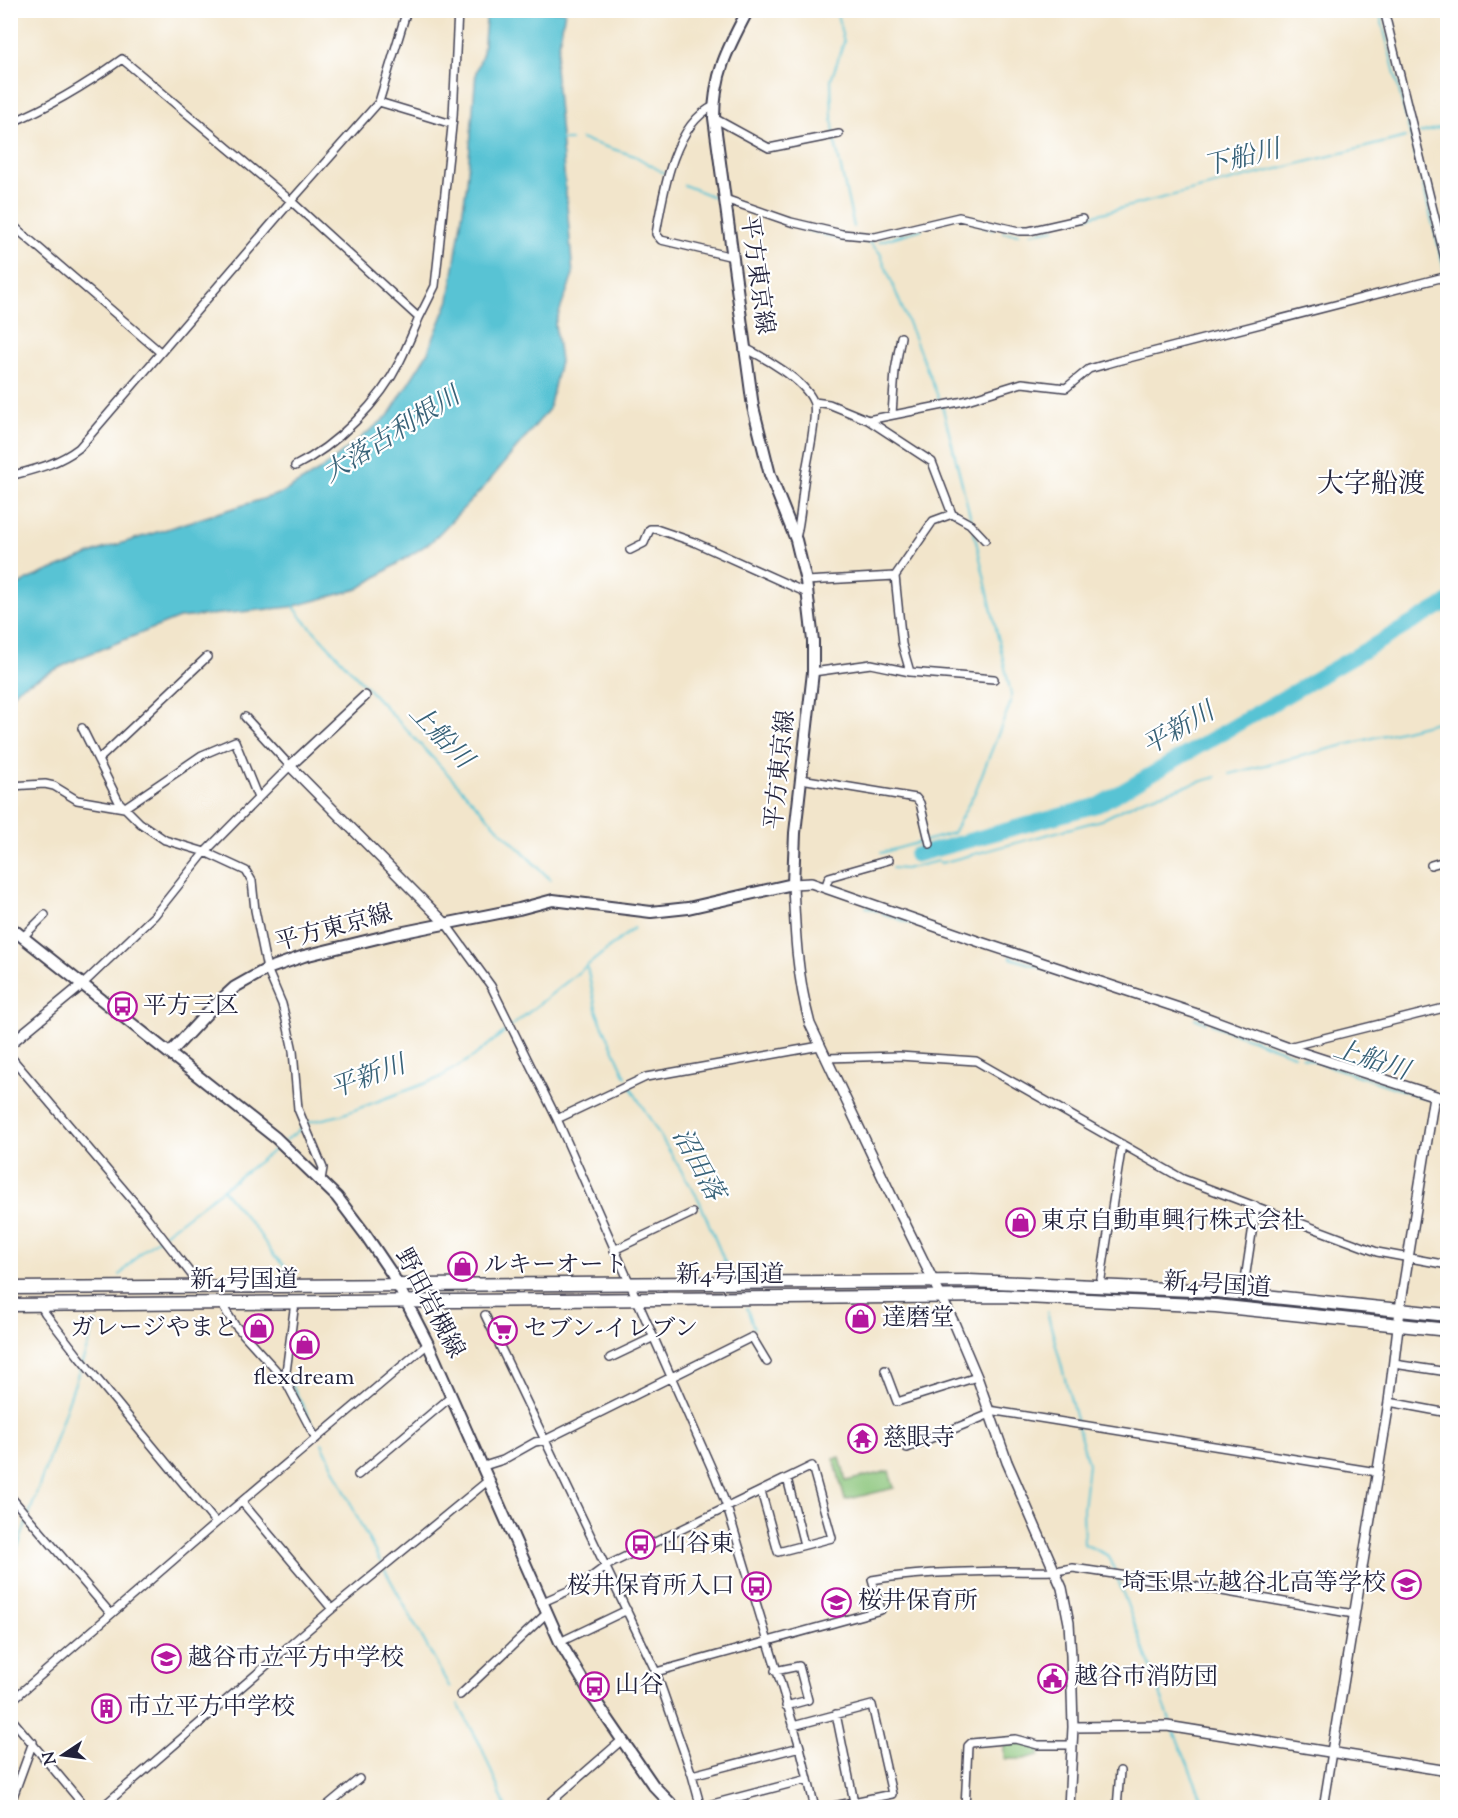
<svg xmlns="http://www.w3.org/2000/svg" width="1458" height="1818" font-family="'Sorts Mill Goudy','Noto Serif JP',serif">
<style>
.green{fill:#8ac57a;stroke:#56745a;stroke-width:1.5}
.water{fill:#58c3d4;stroke:#3d7288;stroke-width:1.5}
.lines{fill:none;stroke-linecap:round;stroke-linejoin:round}
.stream{stroke:#58c3d4;stroke-width:2}
.river{stroke:#58c3d4;stroke-width:15}
.minor-casing{stroke:#413f51;stroke-width:10}
.tertiary-casing{stroke:#413f51;stroke-width:12}
.secondary-casing{stroke:#413f51;stroke-width:14}
.primary-casing{stroke:#413f51;stroke-width:14}
.trunk-casing{stroke:#413f51;stroke-width:15}
.minor{stroke:#fff;stroke-width:7}
.tertiary{stroke:#fff;stroke-width:9}
.secondary{stroke:#fff;stroke-width:10}
.primary{stroke:#fff;stroke-width:10}
.trunk{stroke:#fff;stroke-width:12}
.labels{text-anchor:middle;dominant-baseline:central;stroke-width:4.5;stroke-linejoin:round;paint-order:stroke}
.street-label{font-size:24px;fill:#22223b;stroke:#fff}
.poi-label{font-size:24px;fill:#22223b;stroke:#fff;text-anchor:start}
.water-label{font-size:26px;font-style:italic;fill:#386278;stroke:#fff}
.quarter-label{font-size:27px;fill:#22223b;stroke:#fff}
</style>
<rect width="100%" height="100%" fill="#fff"/>
<filter id="ink" filterUnits="userSpaceOnUse"><feTurbulence type="fractalNoise" baseFrequency=".0167" numOctaves="2"/><feDisplacementMap in="SourceGraphic" scale="12" xChannelSelector="R" yChannelSelector="G"/><feConvolveMatrix kernelMatrix="1 2 1 2 8 2 1 2 1" color-interpolation-filters="sRGB"/></filter>
<filter id="wash" filterUnits="userSpaceOnUse"><feTurbulence type="fractalNoise" baseFrequency=".008" numOctaves="4" result="noise"/><feDisplacementMap in="SourceGraphic" scale="24" xChannelSelector="R" yChannelSelector="G"/><feGaussianBlur stdDeviation="1.35" result="paint"/><feColorMatrix in="noise" values="0 0 0 0 0 0 0 0 0 0 0 0 0 0 0 0 0 1.4 0 .05"/><feComposite in="paint" operator="in"/></filter>
<g filter="url(#wash)">
<rect width="100%" height="100%" fill="#f2e5cb"/>
<path class="green" d="M840 1457 846 1481 889 1471 894 1488 845 1500 834 1459Z
M1004 1741H1016L1039 1747V1755L1024 1759H1004Z"/>
<path class="water" d="M487 10 565 11 555 67 573 275 555 324 560 361 549 409 485 486 431 542 358 589 291 607 179 618 79 658 18 688 11 698V590L29 579 103 549 282 493 319 471 388 416 427 354 449 300 467 183 476 72 483 52Z"/>
<g class="lines">
<path class="stream" d="M836 10 844 42 831 80 832 116 835 142 854 227
M1379 10 1448 285
M1444 127 1448 126
M1420 133 1439 128
M581 139 635 156 664 173
M559 140H571
M684 185 719 199
M1086 217 1406 137
M982 226 993 229
M798 227 818 233
M1003 232 1020 234
M1031 233 1055 229
M822 234 840 239
M847 240 872 242
M868 241 880 253 943 409 972 523
M878 242 922 229
M292 604 303 619 500 830 551 880
M1230 774 1448 719
M881 853 953 833 975 792 1011 702V694L974 532
M892 868 905 869 938 861 941 863 1101 820 1143 799 1216 777
M866 907 877 911
M882 913 919 926
M1010 956 1011 958 1080 980
M587 967 597 1013 626 1077
M1088 983 1100 987
M1195 1018 1206 1023
M1211 1024 1294 1055
M1302 1057 1429 1099
M630 1086 699 1200 726 1265
M1444 1104 1448 1105
M285 1141 310 1122 341 1115 437 1079 473 1057 634 928
M222 1189 258 1232 274 1256 291 1272
M164 1234 278 1147
M120 1275 140 1253 159 1238
M747 1308 754 1328
M1047 1312 1088 1464 1083 1509 1084 1544 1109 1556 1115 1572
M288 1378 316 1431
M322 1443 359 1521 382 1565
M29 1515 96 1322
M10 1569 27 1521
M385 1570 450 1688
M1117 1577 1171 1723
M458 1704 481 1746 506 1808
M1173 1729 1206 1808"/>
<path class="river" d="M916 855 1098 805 1448 602"/>
</g>
</g>
<g filter="url(#ink)">
<g class="lines">
<defs>
<path id="minor" d="M1384 10 1448 271
M379 102 452 124
M714 106C673 125 663 194 656 234L661 240 733 257
M714 118 769 148 839 134
M10 123C52 106 86 85 122 59L291 201 419 318C413 332 407 347 400 361 380 402 336 446 295 466
M725 199 791 222 842 234 875 237 959 217 1019 231H1029L1082 219
M10 223 160 352
M419 318 435 286 453 117 458 10
M745 348C765 358 804 380 813 401 819 414 806 466 804 483 801 502 801 519 796 538
M814 402 829 404 868 420 964 401 1022 383 1066 388 1089 369 1117 361 1448 276
M892 414 895 371 901 337
M868 420 932 462 952 514
M10 476C36 469 58 464 79 448L291 201 379 102 407 10
M630 550 644 543 650 529H656L694 542 807 593
M806 581 895 576
M813 672 871 664 910 672 994 679
M910 672 902 644 895 576 933 521 952 514 970 524 985 540
M82 728 119 802 140 823 165 840 205 852 246 871 252 881 255 910 267 969 282 1004 288 1028 293 1051 298 1109 323 1168 321 1180
M98 760 207 657
M801 779 916 798 920 803 930 844
M10 786 45 784 54 786 77 800 124 808 202 755 235 741 258 798
M1431 865 1448 860
M825 888 829 877 889 860
M446 924 491 986 557 1119 715 1476 727 1507 800 1747 815 1808
M23 937 45 915
M83 984 154 916 205 852 290 766 245 717
M1288 1047 1448 1007
M10 1056 146 1216 201 1287
M826 1058 899 1056 976 1061 1183 1179 1377 1252 1448 1265
M557 1119 646 1077 820 1046
M614 1250 692 1213
M1100 1285 1122 1144
M1243 1293 1256 1206
M220 1302 234 1324 285 1380 316 1439
M40 1304 45 1313 79 1357 216 1523
M485 1315 656 1672 692 1775 701 1808
M610 1358 654 1337
M1394 1364 1448 1372
M885 1370 897 1402 977 1377
M285 1380 295 1302
M1389 1402 1448 1413
M989 1410 1377 1472
M907 1448 990 1414
M484 1466 503 1460 535 1442 545 1440 752 1337 767 1362
M358 1475 452 1396
M787 1478 804 1545
M10 1496 111 1614
M242 1502 332 1609
M543 1602 579 1586 606 1566 812 1466 832 1538 778 1552 761 1491
M560 1642 627 1610
M775 1671 799 1666 808 1700 786 1706
M656 1672 881 1610 872 1580C917 1572 962 1572 1008 1571 1030 1571 1051 1573 1073 1568L1181 1584 1354 1614
M460 1695 547 1613
M10 1702 216 1523 428 1344
M836 1714 854 1802
M10 1717 86 1808
M793 1726 872 1705 892 1794 824 1808
M692 1775 800 1747
M10 1805 33 1742
M701 1807 808 1779
M101 1808 332 1609 490 1479
M324 1808 359 1779
M544 1808 622 1740
M965 1808 968 1746 971 1743 1015 1739 1038 1745H1071
M1117 1808 1120 1771
M1323 1808 1332 1752"/>
<path id="tertiary" d="M365 696 290 766 446 924
M10 1044 83 984
M1073 1727 1167 1726 1448 1771
M1332 1752 1389 1402 1401 1302 1434 1096
M1069 1808 1073 1727 1071 1656 1069 1623 1062 1588 1007 1462 977 1377 955 1325 891 1195 810 1024C797 977 795 932 793 884L811 883 977 941 1194 1013 1297 1051 1448 1100"/>
<path id="secondary" d="M170 1053 212 1008 235 987 267 969 304 956 394 934 519 909 553 900 651 912 688 908 793 884 795 833 813 672V641L806 581 796 540 770 475 753 407 714 118C714 73 728 48 748 10"/>
<path id="primary" d="M10 927 276 1138 337 1197 365 1234 392 1274 428 1344 560 1642 592 1696 653 1785 675 1808"/>
<path id="trunk" d="M10 1288 969 1281 1216 1291 1448 1315
M10 1305 1003 1296 1216 1306 1448 1330"/>
</defs>
<use href="#minor" class="minor-casing"/>
<use href="#tertiary" class="tertiary-casing"/>
<use href="#secondary" class="secondary-casing"/>
<use href="#primary" class="primary-casing"/>
<use href="#trunk" class="trunk-casing"/>
<use href="#minor" class="minor"/>
<use href="#tertiary" class="tertiary"/>
<use href="#secondary" class="secondary"/>
<use href="#primary" class="primary"/>
<use href="#trunk" class="trunk"/>
</g>
</g>
<defs>
<symbol id="bus-ring" viewBox="-11 -11 22 22"><circle r="9.5" fill="#fff" stroke="#b5179e" stroke-width="1.5"/><path d="M-5-6H5V4H4V6H2V4H-2V6H-4V4H-5ZM-3.5-4V0h7V-4ZM-3.5 1.2v1.5H-2V1.2ZM2 1.2v1.5H3.5V1.2Z" fill="#b5179e"/></symbol>
<symbol id="shop-ring" viewBox="-11 -11 22 22"><circle r="9.5" fill="#fff" stroke="#b5179e" stroke-width="1.5"/><path d="M-5-2.5h2.3a2.7 3.5 0 0 1 5.4 0H5L5.5 6h-11ZM-1.5-2.5h3a1.5 2.3 0 0 0-3 0Z" fill="#b5179e"/></symbol>
<symbol id="supermarket-ring" viewBox="-11 -11 22 22"><circle r="9.5" fill="#fff" stroke="#b5179e" stroke-width="1.5"/><path d="M-6-5.5h2.5l.6 2H6L4.5 2H-2.5L-4.4-4H-6ZM-1.5 3.2a1.3 1.3 0 1 0 .1 0ZM3 3.2a1.3 1.3 0 1 0 .1 0Z" fill="#b5179e"/></symbol>
<symbol id="temple-ring" viewBox="-11 -11 22 22"><circle r="9.5" fill="#fff" stroke="#b5179e" stroke-width="1.5"/><path d="M0-6L5-2H3V0L6.5 2.5H4V6H1.5V3h-3V6H-4V2.5H-6.5L-3 0V-2H-5Z" fill="#b5179e"/></symbol>
<symbol id="school-ring" viewBox="-11 -11 22 22"><circle r="9.5" fill="#fff" stroke="#b5179e" stroke-width="1.5"/><path d="M0-5L7-2L0 1L-7-2ZM-4 1L0 2.5L4 1V4Q0 6-4 4Z" fill="#b5179e"/></symbol>
<symbol id="civic-ring" viewBox="-11 -11 22 22"><circle r="9.5" fill="#fff" stroke="#b5179e" stroke-width="1.5"/><path d="M-.6-6.5H3V-4.5H.6V-3L4-1V1h2V6H-6V1h2V-1L-.6-3ZM-1.2 2.5V6h2.4V2.5Z" fill="#b5179e"/></symbol>
<symbol id="building-ring" viewBox="-11 -11 22 22"><circle r="9.5" fill="#fff" stroke="#b5179e" stroke-width="1.5"/><path d="M-4-6H4V6H1V3H-1V6H-4ZM-2.5-4.3h1.7v1.8h-1.7ZM.8-4.3h1.7v1.8H.8ZM-2.5-1h1.7V.8h-1.7ZM.8-1h1.7V.8H.8Z" fill="#b5179e"/></symbol>
</defs>
<g fill-rule="evenodd">
<use href="#bus-ring" x="106" y="990" width="33" height="33"/>
<use href="#shop-ring" x="1004" y="1206" width="33" height="33"/>
<use href="#shop-ring" x="446" y="1250" width="33" height="33"/>
<use href="#shop-ring" x="844" y="1302" width="33" height="33"/>
<use href="#shop-ring" x="242" y="1312" width="33" height="33"/>
<use href="#supermarket-ring" x="486" y="1314" width="33" height="33"/>
<use href="#shop-ring" x="288" y="1328" width="33" height="33"/>
<use href="#temple-ring" x="846" y="1422" width="33" height="33"/>
<use href="#bus-ring" x="624" y="1528" width="33" height="33"/>
<use href="#school-ring" x="1390" y="1568" width="33" height="33"/>
<use href="#bus-ring" x="740" y="1570" width="33" height="33"/>
<use href="#school-ring" x="820" y="1586" width="33" height="33"/>
<use href="#school-ring" x="150" y="1642" width="33" height="33"/>
<use href="#civic-ring" x="1036" y="1662" width="33" height="33"/>
<use href="#bus-ring" x="578" y="1670" width="33" height="33"/>
<use href="#building-ring" x="90" y="1692" width="33" height="33"/>
</g>
<g class="labels">
<g class="street-label">
<text transform="translate(756 275) rotate(82)">平方東京線</text>
<text transform="translate(781 770) rotate(-84)">平方東京線</text>
<text transform="translate(334 929) rotate(-15)">平方東京線</text>
<text x="730" y="1276">新4号国道</text>
<text x="244" y="1281">新4号国道</text>
<text transform="translate(1217 1286) rotate(4)">新4号国道</text>
<text transform="translate(429 1304) rotate(62)">野田岩槻線</text>
</g>
<g class="poi-label">
<text x="143" y="1007">平方三区</text>
<text x="1041" y="1222">東京自動車興行株式会社</text>
<text x="484" y="1266">ルキーオート</text>
<text x="882" y="1319">達磨堂</text>
<text x="238" y="1329" text-anchor="end">ガレージやまと</text>
<text x="524" y="1330">セブン-イレブン</text>
<text x="304" y="1378" text-anchor="middle">flexdream</text>
<text x="883" y="1439">慈眼寺</text>
<text x="662" y="1545">山谷東</text>
<text x="1386" y="1584" text-anchor="end">埼玉県立越谷北高等学校</text>
<text x="735" y="1587" text-anchor="end">桜井保育所入口</text>
<text x="858" y="1602">桜井保育所</text>
<text x="188" y="1659">越谷市立平方中学校</text>
<text x="1074" y="1678">越谷市消防団</text>
<text x="615" y="1686">山谷</text>
<text x="127" y="1708">市立平方中学校</text>
</g>
<g class="water-label">
<text transform="translate(1242 159) rotate(-14)">下船川</text>
<text transform="translate(392 436) rotate(-32)">大落古利根川</text>
<text transform="translate(1179 730) rotate(-30)">平新川</text>
<text transform="translate(440 737) rotate(46)">上船川</text>
<text transform="translate(1371 1061) rotate(18)">上船川</text>
<text transform="translate(368 1078) rotate(-20)">平新川</text>
<text transform="translate(697 1165) rotate(61)">沼田落</text>
</g>
<g class="quarter-label">
<text x="1371" y="485">大字船渡</text>
</g>
</g>
<rect width="1458" height="1818" fill="none" stroke="#fff" stroke-width="36"/>
<g transform="translate(63 1755) rotate(257)" stroke="#ffffff" stroke-width="4.5" paint-order="stroke">
<path d="M0-4.5L10 22L0 15L-10 22Z" fill="#22223b"/>
<text y="-9" font-size="16" font-weight="bold" text-anchor="middle" fill="#22223b">N</text>
</g>
</svg>
